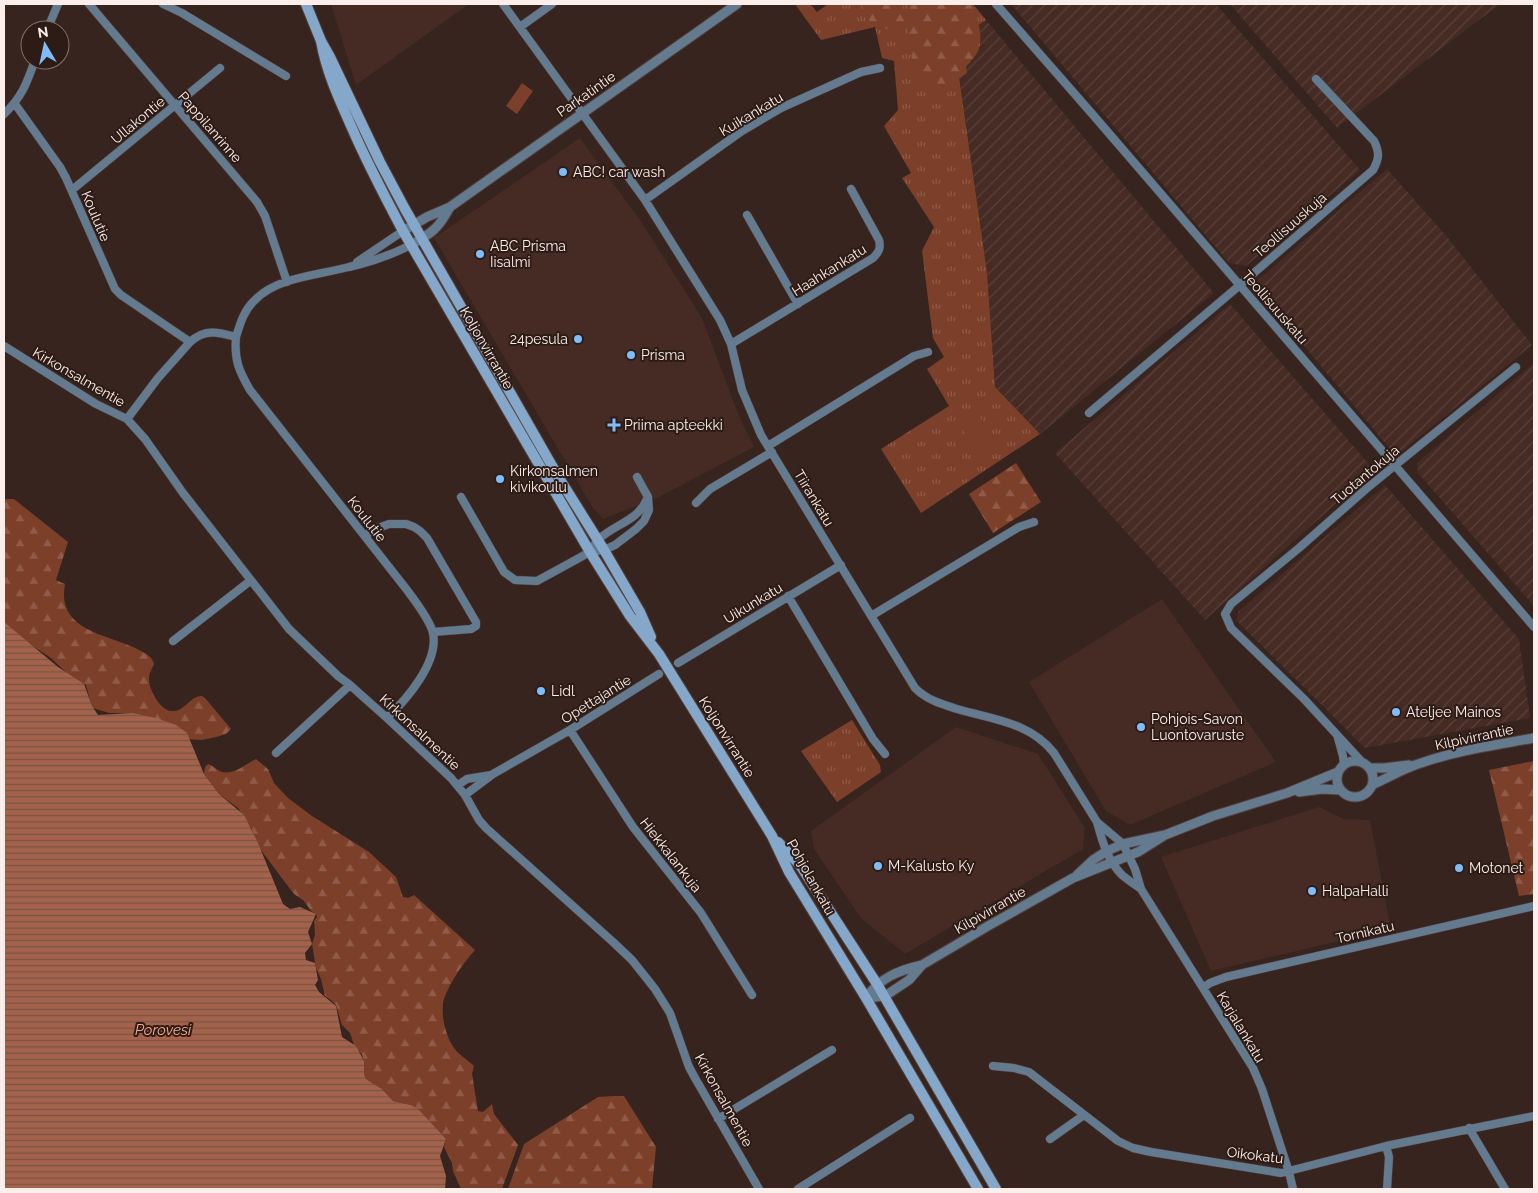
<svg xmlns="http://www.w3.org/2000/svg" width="1538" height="1193" font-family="Raleway,sans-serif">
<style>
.built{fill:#452b23}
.industrial{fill:url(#industrial-furrows)}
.grass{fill:url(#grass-tufts)}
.forest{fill:url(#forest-firs)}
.pitch{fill:#7c3f29}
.water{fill:url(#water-rules)}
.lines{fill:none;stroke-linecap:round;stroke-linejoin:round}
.minor-casing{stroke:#53403b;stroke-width:9}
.tertiary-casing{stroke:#53403b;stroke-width:11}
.secondary-casing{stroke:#53403b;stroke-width:12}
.minor{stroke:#647a8f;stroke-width:8}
.tertiary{stroke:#647a8f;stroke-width:9}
.secondary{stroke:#85a7c9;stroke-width:10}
.poi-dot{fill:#7fbdfa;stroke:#2d1b15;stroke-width:2}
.labels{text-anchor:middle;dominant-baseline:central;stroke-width:4;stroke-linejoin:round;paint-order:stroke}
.street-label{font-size:14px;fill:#fceeea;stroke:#2d1b15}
.poi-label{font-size:14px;fill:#fceeea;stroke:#2d1b15;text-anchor:start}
.water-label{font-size:15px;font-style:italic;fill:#f9ac91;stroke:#2d1b15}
</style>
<defs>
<pattern id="industrial-furrows" width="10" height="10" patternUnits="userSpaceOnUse" patternTransform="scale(1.25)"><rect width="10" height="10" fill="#452b23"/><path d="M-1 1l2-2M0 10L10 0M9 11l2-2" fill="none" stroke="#584038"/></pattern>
<pattern id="grass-tufts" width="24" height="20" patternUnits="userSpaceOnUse" patternTransform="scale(1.25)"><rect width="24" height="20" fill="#7c3f29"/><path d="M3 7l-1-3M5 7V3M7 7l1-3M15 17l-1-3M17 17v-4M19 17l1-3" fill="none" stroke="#905b48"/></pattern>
<pattern id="forest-firs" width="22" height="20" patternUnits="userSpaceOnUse" patternTransform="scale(1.25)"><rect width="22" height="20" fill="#7c3f29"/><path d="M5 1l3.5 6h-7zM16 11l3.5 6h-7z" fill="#905b48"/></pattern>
<pattern id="water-rules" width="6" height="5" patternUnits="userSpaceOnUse" patternTransform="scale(1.25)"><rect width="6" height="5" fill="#a4624b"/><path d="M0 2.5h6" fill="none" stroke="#785448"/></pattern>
</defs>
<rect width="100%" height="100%" fill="#37241e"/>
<path class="built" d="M331 4H469L356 85Z
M580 138 640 220 702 318 739 416 754 447 659 497 603 519 593 508 434 238Z
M1162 599 1276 762 1130 825 1106 811 1029 682Z
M956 727 1038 754 1085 828 1083 849 905 954 861 918 814 849 811 831Z
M1319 807 1343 819 1370 820 1391 929 1211 971 1161 857Z"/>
<path class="industrial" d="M1011 4H1216L1360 170 1246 266 1229 263Z
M1230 4H1500L1337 128Z
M986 20 1214 293 1040 434 995 387 987 272 954 42Z
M1387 169 1448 238 1532 345 1396 456 1260 293 1258 280Z
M1230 304 1374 470 1205 620 1055 453Z
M1534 363V606L1418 473 1417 463Z
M1385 485 1519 639 1530 718 1365 748 1237 621 1238 612Z"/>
<path class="grass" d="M795 4H810L817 12 828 4H973L986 20 954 42 987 272 995 387 1040 434 921 513 881 449 949 406 927 369 944 357 933 338 922 251 934 227 902 178 911 173 884 126 898 110 894 61 882 58 875 27 821 40Z
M852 720 880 765 881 772 837 802 801 751Z"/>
<path class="forest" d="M860 4H903L906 39C889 21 870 36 860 4Z
M907 4H970C978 14 984 39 978 51 976 56 970 62 966 67L967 73C957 80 939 91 927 86 908 78 908 22 907 4Z
M1016 463 1041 502 993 533 969 494Z
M4 499H14L68 542 56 580 65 584C56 631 107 634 137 649 145 653 152 656 154 664 152 669 149 673 149 679 149 690 161 713 174 711 186 710 190 696 202 696L205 698 231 729 226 734 216 737 202 740 185 739 132 713H109L93 708 91 704 86 685 72 678 51 658 4 627Z
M256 759 268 769 274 783 288 798 312 816 369 852 396 877 403 897 408 898 414 895 475 950C464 962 447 986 443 1003 441 1016 446 1037 454 1048 459 1055 468 1060 474 1066L472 1074 478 1111 483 1112 492 1104 494 1114 518 1145 502 1189H461L453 1171 452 1163 444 1147 446 1139 411 1105 393 1101 382 1089 366 1079 364 1074V1061L362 1055 354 1045 350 1033 342 1025 336 1005 331 1000 325 996 321 979 316 968 312 944 315 935 314 921 317 917 316 914 311 911 304 901 294 894 257 845 252 830 238 808 219 794 204 774 205 767 208 764C213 765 216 770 222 772 234 775 246 764 256 759Z
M1534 761V894L1519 896 1489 770Z
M614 1096H624L656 1147 652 1189H508L524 1144 598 1097Z"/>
<path class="pitch" d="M522 83 533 91 517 114 506 106Z
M979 416 997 444 979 455 961 428Z"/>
<path class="water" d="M4 622 58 667 84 684 92 706 98 715 132 713 156 718 176 725 187 733 204 774 219 794 244 815 258 843 283 904 290 909 300 907 316 914 308 932 312 944 305 953 306 960 315 963 318 980 315 985 319 992 336 1006 342 1037 356 1046 364 1061V1074L366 1079 382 1089 393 1101 411 1105 419 1110 446 1139 440 1156 446 1176 445 1189H4Z"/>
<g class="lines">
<defs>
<path id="minor" d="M89 4 257 202 265 216 287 282
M163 4 182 13 286 76
M503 4 645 200 720 320 731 344 742 390 761 435 915 688C927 700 941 704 957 709 991 719 1030 722 1054 753L1097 822
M996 4 1094 116 1534 627
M520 27 552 4
M47 30 58 4
M15 104 60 167 66 178 115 289 121 295 190 342
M4 114C22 97 27 83 35 60
M72 190 220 68
M645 200 742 131 781 108 861 72 880 68
M747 215 798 304
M357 262 403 231
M236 337C234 360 239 371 250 390L407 590C415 601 430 620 433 633 439 662 407 699 387 718
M731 344 873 258C879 252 881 248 879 240L851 189
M4 346 96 404 127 419 145 439 183 493 289 629 338 676 350 685 387 718 451 778 465 795 479 820 486 828 613 942 632 960 655 989 670 1013 689 1067 695 1078 759 1189
M1089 413 1240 285 1373 170C1379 159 1380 153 1374 141L1316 79
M127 419 158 378 190 342C205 328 218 332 236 337 240 324 244 310 255 300 277 277 319 275 349 267 371 262 391 255 411 245
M768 446 914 356 928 352
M461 497 504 572 515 580 537 581 590 552 604 550 615 545 636 529 644 521 649 510 648 497 637 477
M696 503 710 489 772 452
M365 536 373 530 389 524H406L414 527 420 531 427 538 476 622V626L471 629 433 632
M590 552C593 548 595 542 599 539 615 524 638 521 647 499
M788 596 873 739 885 754
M871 616 1019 527 1034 522
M173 641 250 581
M678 663 841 565
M570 730 633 827 701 913 752 995
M1338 738 1343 756 1344 765
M276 753 350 685
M1362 762 1304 699 1231 628 1225 614 1231 604 1299 548 1366 489 1516 367
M458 785 467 779 491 775
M465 795 493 774 570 730 659 674
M1141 889C1135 885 1128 880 1122 875 1108 861 1102 841 1097 822L1123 844 1135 869 1141 889 1253 1068 1262 1089 1289 1172 1293 1189
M1203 988 1210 983 1226 977 1534 906
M993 1066 1014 1068 1029 1072 1118 1141 1133 1148 1151 1152 1281 1173 1386 1146 1534 1116
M718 1119 832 1050
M1469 1128 1505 1189
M1050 1139 1084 1115
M1386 1146 1389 1157 1387 1189
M798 1189 910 1118"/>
<path id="tertiary" d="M403 231 427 217 450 207 737 4
M411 245C432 233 439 228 450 207
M1337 779a18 18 0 1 1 36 0a18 18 0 1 1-36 0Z
M1369 768H1384L1409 765
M1372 785C1388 778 1404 768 1421 763 1458 750 1496 745 1534 738
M1299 792 1322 789 1341 790
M1077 875 1093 860 1107 851 1123 844 1165 835 1213 816 1287 793 1338 772
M866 998 885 996 909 980 922 965 988 926 1073 878 1138 852 1165 835
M866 998C879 978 900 970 922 965"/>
<path id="secondary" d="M306 4 321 41 330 57 380 162 405 209 559 478 604 550 640 612 651 637
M321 41C326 71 339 99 352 128 367 163 385 197 403 231L590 552 630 616 659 654 772 836 789 872 866 998 978 1189
M778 842 800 865 877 984 996 1189"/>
</defs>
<use href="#minor" class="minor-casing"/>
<use href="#tertiary" class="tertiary-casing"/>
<use href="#secondary" class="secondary-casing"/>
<use href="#minor" class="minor"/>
<use href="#tertiary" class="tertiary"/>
<use href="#secondary" class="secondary"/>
</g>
<g class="poi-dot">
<circle cx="563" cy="172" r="5"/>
<circle cx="480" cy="254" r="5"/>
<circle cx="578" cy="339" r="5"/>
<circle cx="631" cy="355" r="5"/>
<path d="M611.5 417.5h5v5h5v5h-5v5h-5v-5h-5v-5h5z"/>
<circle cx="500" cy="479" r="5"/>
<circle cx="541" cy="691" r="5"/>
<circle cx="1396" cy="712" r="5"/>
<circle cx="1141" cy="727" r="5"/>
<circle cx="878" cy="866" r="5"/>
<circle cx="1459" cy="868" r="5"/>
<circle cx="1312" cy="891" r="5"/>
</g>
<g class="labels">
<g class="street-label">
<text transform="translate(586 94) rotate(-35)">Parkatintie</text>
<text transform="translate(751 114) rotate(-31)">Kuikankatu</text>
<text transform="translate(138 120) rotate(-40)">Ullakontie</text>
<text transform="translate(210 127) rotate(49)">Pappilanrinne</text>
<text transform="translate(96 216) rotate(67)">Koulutie</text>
<text transform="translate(1290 225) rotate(-41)">Teollisuuskuja</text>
<text transform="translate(829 270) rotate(-32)">Haahkankatu</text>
<text transform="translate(1275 307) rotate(49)">Teollisuuskatu</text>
<text transform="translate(487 348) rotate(60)">Koljonvirrantie</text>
<text transform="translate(79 377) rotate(30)">Kirkonsalmentie</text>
<text transform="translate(1365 475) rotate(-40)">Tuotantokuja</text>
<text transform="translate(814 498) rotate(59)">Tiirankatu</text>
<text transform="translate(367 519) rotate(52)">Koulutie</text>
<text transform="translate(753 603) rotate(-31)">Uikunkatu</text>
<text transform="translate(596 699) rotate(-32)">Opettajantie</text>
<text transform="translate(420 732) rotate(43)">Kirkonsalmentie</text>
<text transform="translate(727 737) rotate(58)">Koljonvirrantie</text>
<text transform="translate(1474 737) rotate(-12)">Kilpivirrantie</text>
<text transform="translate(671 855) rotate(52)">Hiekkalankuja</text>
<text transform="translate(811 877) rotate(61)">Pohjolankatu</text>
<text transform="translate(990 910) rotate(-30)">Kilpivirrantie</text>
<text transform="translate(1365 932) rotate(-13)">Tornikatu</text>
<text transform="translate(1241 1027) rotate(59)">Karjalankatu</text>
<text transform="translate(724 1100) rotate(61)">Kirkonsalmentie</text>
<text transform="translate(1255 1155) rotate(7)">Oikokatu</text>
</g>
<g class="poi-label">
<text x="573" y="172">ABC! car wash</text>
<text x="490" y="246">ABC Prisma<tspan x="490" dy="16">Iisalmi</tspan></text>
<text x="568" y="339" text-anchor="end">24pesula</text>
<text x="641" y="355">Prisma</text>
<text x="624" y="425">Priima apteekki</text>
<text x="510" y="471">Kirkonsalmen<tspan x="510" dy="16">kivikoulu</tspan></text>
<text x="551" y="691">Lidl</text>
<text x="1406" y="712">Ateljee Mainos</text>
<text x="1151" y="719">Pohjois-Savon<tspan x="1151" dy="16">Luontovaruste</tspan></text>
<text x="888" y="866">M-Kalusto Ky</text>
<text x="1469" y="868">Motonet</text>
<text x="1322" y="891">HalpaHalli</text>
</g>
<g class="water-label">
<text x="163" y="1030">Porovesi</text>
</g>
</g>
<rect width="1538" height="1193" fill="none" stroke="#fceeea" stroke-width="10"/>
<g transform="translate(45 45) rotate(351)"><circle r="24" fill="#2d1b15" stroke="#806f6a"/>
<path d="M0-4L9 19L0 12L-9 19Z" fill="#7fbdfa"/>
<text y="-8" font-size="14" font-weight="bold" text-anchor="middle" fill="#fceeea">N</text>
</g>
</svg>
